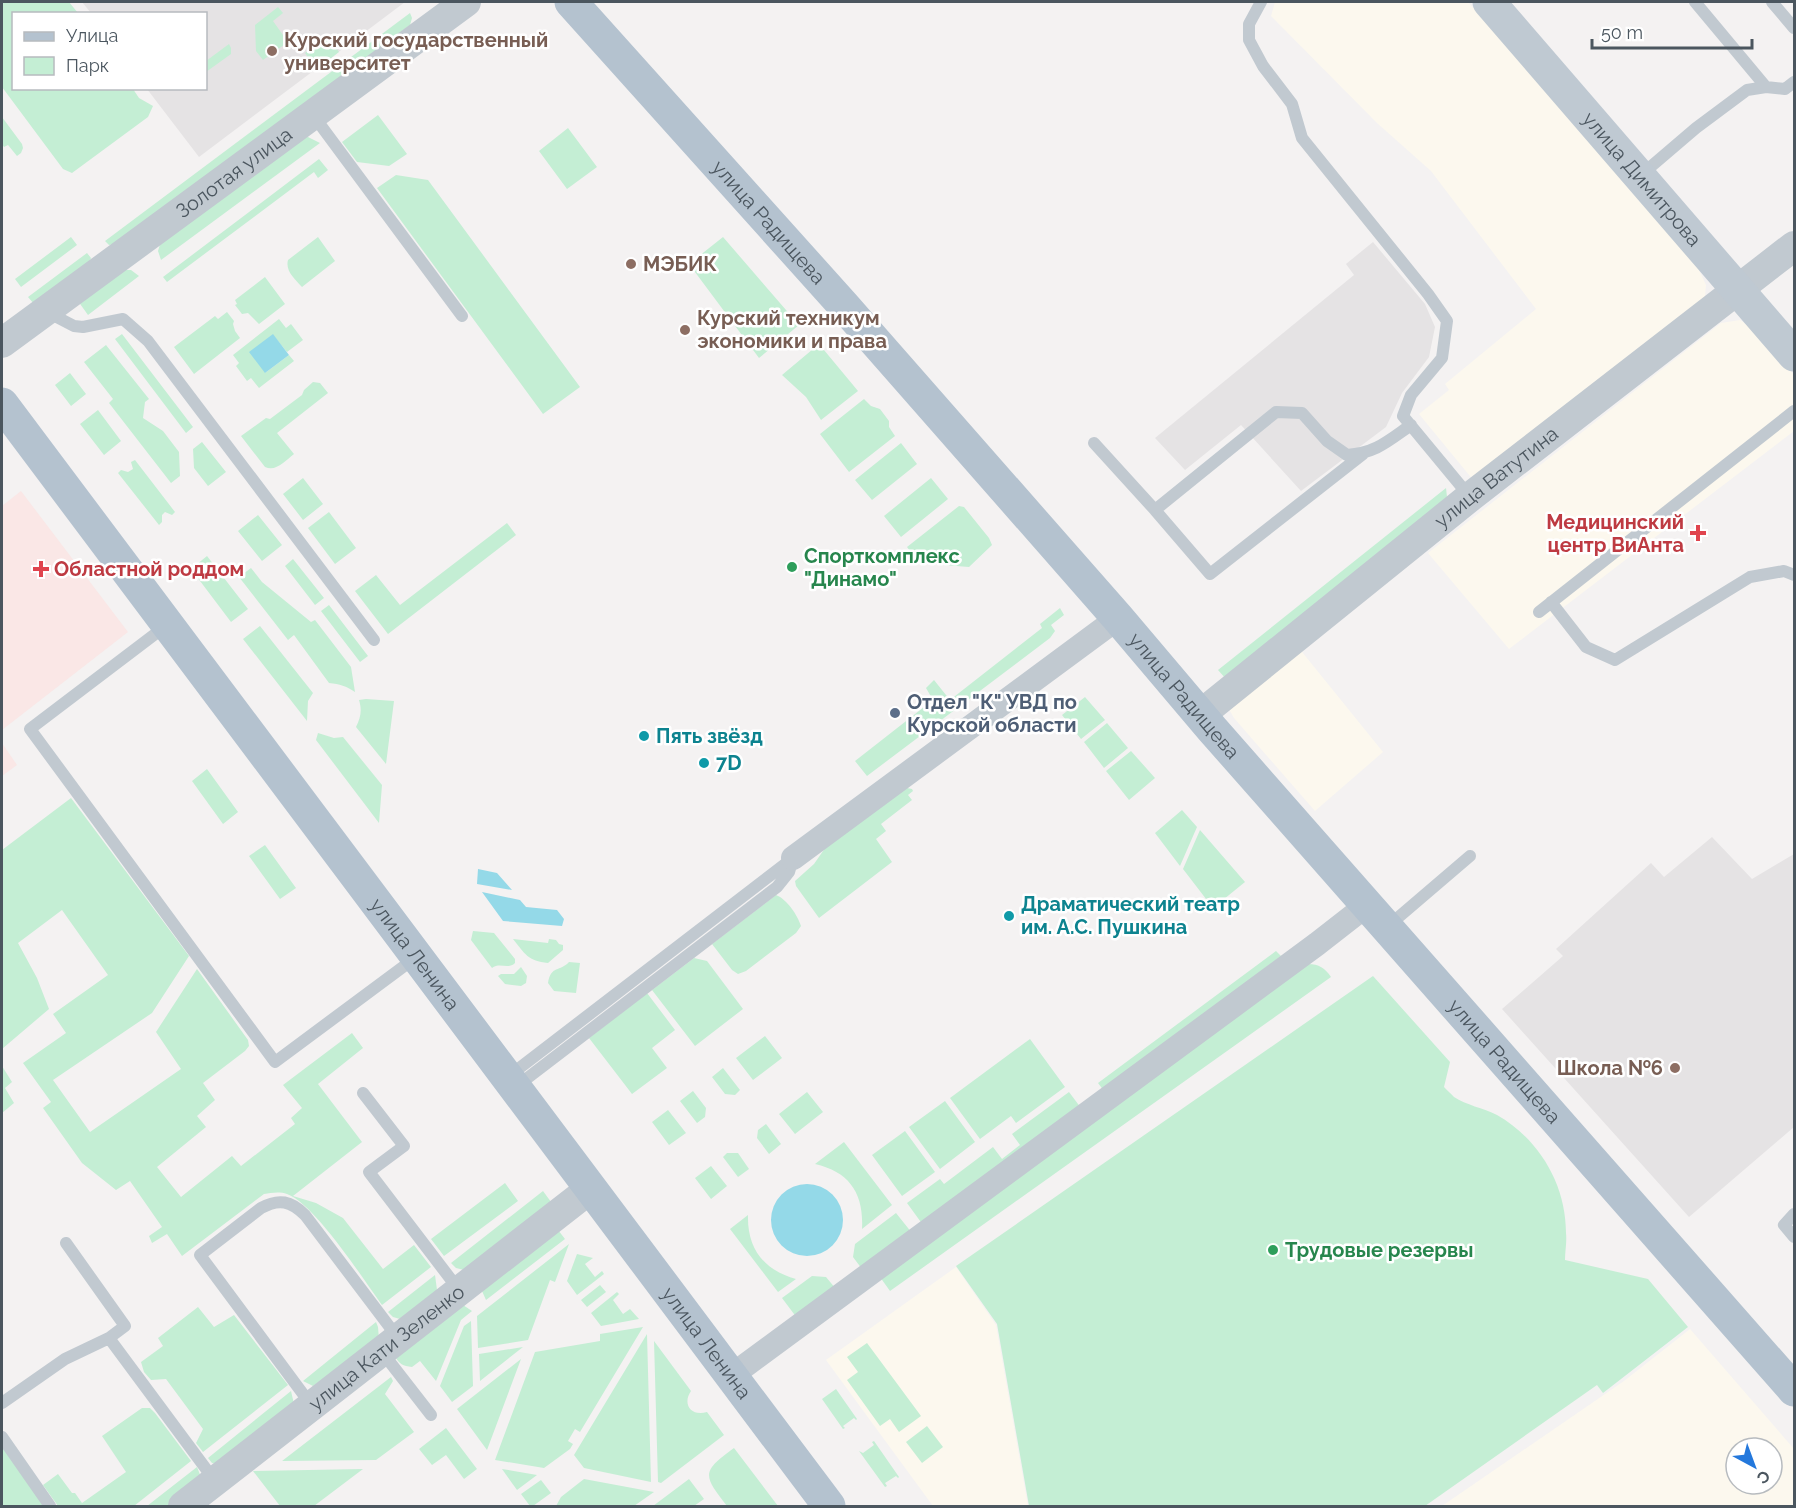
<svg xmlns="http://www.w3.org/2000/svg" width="1796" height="1508" font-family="Raleway,sans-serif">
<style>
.commercial{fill:#fcf8ee;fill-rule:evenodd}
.education{fill:#e5e3e4}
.medical{fill:#fae7e6}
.green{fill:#c4eed4}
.water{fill:#94d9e8}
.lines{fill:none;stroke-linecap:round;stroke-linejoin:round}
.service{stroke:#c1c9d0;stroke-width:12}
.minor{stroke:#c1c9d0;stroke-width:24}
.tertiary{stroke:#c1c9d0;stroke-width:30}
.secondary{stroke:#bfc9d2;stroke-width:33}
.primary{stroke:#b4c2cf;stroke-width:33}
.education-dot{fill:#8d6e63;stroke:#fff;stroke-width:2}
.health-dot{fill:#e0444e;stroke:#fff;stroke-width:2}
.leisure-dot{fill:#2e9e5b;stroke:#fff;stroke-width:2}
.service-dot{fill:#5c6f8a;stroke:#fff;stroke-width:2}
.culture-dot{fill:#0f9aa8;stroke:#fff;stroke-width:2}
.labels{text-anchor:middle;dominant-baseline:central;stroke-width:5;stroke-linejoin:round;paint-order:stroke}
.education-label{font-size:20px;font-weight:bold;fill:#785e54;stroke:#fff;text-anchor:start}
.street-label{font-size:20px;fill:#4b565f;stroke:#fff}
.health-label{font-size:20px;font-weight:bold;fill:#be3a42;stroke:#fff;text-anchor:end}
.leisure-label{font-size:20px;font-weight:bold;fill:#27864d;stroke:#fff;text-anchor:start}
.service-label{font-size:20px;font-weight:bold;fill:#4e5e75;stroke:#fff;text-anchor:start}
.culture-label{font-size:20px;font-weight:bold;fill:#0d838f;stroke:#fff;text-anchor:start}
</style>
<rect width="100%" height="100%" fill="#f4f2f2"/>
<path class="commercial" d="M1275 2H1468L1694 259 1706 285 1705 297 1474 481 1419 414 1449 390 1445 384 1536 309 1431 171 1377 123 1271 16Z
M1740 320 1758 333 1794 375V431L1509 649 1428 553 1721 323Z
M1298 647 1383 752 1315 811 1234 718 1227 706Z
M956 1267 996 1325 1028 1506H933L826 1360Z
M1690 1329 1794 1449V1506H1442L1624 1381ZM1736 1448H1772V1484H1736Z"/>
<path class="education" d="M82 2H405L199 157 147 89 206 88V14L91 13Z
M1373 242 1425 304 1435 327 1429 357 1402 393 1386 427 1301 491 1241 425 1185 470 1155 438 1354 275 1346 264Z
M1712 837 1752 879 1794 854V1127L1689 1217 1502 1009 1563 956 1556 949 1651 863 1664 877Z"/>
<path class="medical" d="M21 491 128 632 2 730V506Z
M2 743 17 765 2 776Z"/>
<path class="green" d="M2 2H69L78 13 14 14V88L133 89 139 98 153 106 148 117 72 173 63 169 2 87Z
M278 7 283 13 273 21 288 42 263 60 256 51 255 25Z
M410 13 412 18 410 25 115 244 109 245 105 241Z
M327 36 339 52 317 69 305 53Z
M229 44 231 48V54L206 72V61Z
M378 115 407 154 389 166 357 162 342 142Z
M2 117 22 144 23 148 21 153 17 156 8 145 4 147 2 144Z
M568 128 597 167 567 189 539 151Z
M308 137 320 143 161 260 158 251 161 241 299 138Z
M319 159 328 170 318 178 314 172 167 282 163 277Z
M396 175 428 180 580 387 543 414 377 188Z
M71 237 77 245 21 287 15 279Z
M318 237 335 261 302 287C295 279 285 271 288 260Z
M723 237 799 325 759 358 689 264Z
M87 253 91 258 88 264 34 304 28 297Z
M121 270H131L139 276 88 315 78 301Z
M265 277 285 304 259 324 248 313 242 314 235 305 237 304 235 300Z
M227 312 234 321 233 324 235 331 240 338 194 374 174 347 215 316 218 319Z
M279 319 286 328 291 324 303 340 287 352 273 335 265 373 289 355 294 361 259 388 251 378 247 381 236 366 239 363 233 355Z
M122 334 193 427 186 433 115 339Z
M819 344 858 391 821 420 806 397 782 375Z
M106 345 149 399 145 402 143 418 163 431 179 452 180 476 171 483 109 403 113 399 84 362Z
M70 373 86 394 71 406 55 385Z
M313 382 320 383 328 393 277 433 294 454C285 461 276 472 265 467L241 436 266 418 270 419 302 395 304 390Z
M864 399 871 406 880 409 889 421V427L895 436 849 472 820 434Z
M98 410 121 441 104 455 80 424Z
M202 442 226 472 208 486 194 468 193 449Z
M901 443 917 464 872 500 855 480Z
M135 460 175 512 172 515 165 512 162 515V522L159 525 118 473 121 470 128 472 133 469 131 462Z
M303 478 323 504 303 520 283 494Z
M931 478 948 499 901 537 884 516Z
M1446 488 1447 497 1226 679 1218 670Z
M959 506 964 507 989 538 992 545 969 567 919 563 907 547Z
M329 512 356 548 335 564 308 528Z
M258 515 282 545 262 561 238 531Z
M507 523 516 535 388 634 355 591 376 575 400 605Z
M207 556 248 609 231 622 191 569Z
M293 559 324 598 315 605 285 566Z
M251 568 262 582 311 622 315 620 351 667 355 692C346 686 340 684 329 683L294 635 288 640 239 577Z
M329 605 368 656 360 662 321 611Z
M1060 608 1064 615 1051 625 1055 631 1050 638 867 776 855 761 933 700 926 688 934 680 950 700 1042 628 1040 624Z
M260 626 313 693 308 701 307 721 243 639Z
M1085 697 1105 720 1081 739 1062 715Z
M366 699 394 701 386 764 356 727C361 717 362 710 359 700Z
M1107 723 1128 748 1104 768 1084 742Z
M318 733 334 738 343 737 382 785 379 823 316 740Z
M1131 751 1155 778 1129 800 1106 771Z
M207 769 238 812 223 824 192 781Z
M902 787 912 789 913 791 908 795 912 800 881 824 886 831 876 839 892 862 819 918 796 886 795 881 814 864 830 841Z
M71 798 189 956 152 1013 53 1080 90 1132 181 1069 156 1032 197 969 248 1040 249 1046 245 1051 203 1083 215 1100 197 1116 206 1127 157 1167 181 1197 232 1156 241 1166 295 1124 291 1118 302 1108 283 1085 352 1033 363 1048 318 1084 362 1142 293 1196 316 1203 343 1218 383 1269 414 1245 431 1267 382 1305C363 1279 315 1204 287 1194 279 1191 271 1193 264 1194L182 1256 167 1234 152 1243 149 1236 162 1227 130 1181 116 1190 82 1163 43 1108 51 1102 23 1063 66 1033 53 1014 108 975 62 910 18 943 37 978 49 1009 2 1049V850Z
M1182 810 1197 827 1180 866 1155 833Z
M1200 830 1245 882 1213 908 1183 869Z
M265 845 296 888 280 899 249 856Z
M776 895C787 899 798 916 801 926L796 933 746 971 738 974 732 970 712 944Z
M473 931 494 933 515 959V963C508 970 500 962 492 968L471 940Z
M513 939 548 943 549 939 556 940 559 944 563 945V950L548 963C528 961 525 954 513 939Z
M1276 951 1281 956 1104 1091 1098 1083Z
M694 958 707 961 743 1009 695 1046 652 990Z
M569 962 580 963 576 993 554 991 548 983C551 965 560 972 569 962Z
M1308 964C1319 964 1325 968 1331 977L890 1291 880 1277Z
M521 967 527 976 526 983 521 986 505 984 498 976 501 974H514Z
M1373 976 1450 1062 1444 1087C1447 1090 1451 1094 1454 1097 1466 1105 1483 1108 1497 1115 1539 1139 1566 1184 1566 1233 1567 1242 1565 1251 1565 1260L1648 1279 1688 1327 1603 1393 1597 1385 1425 1506H1029L997 1324 956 1266Z
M647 993 675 1030 652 1048 667 1068 632 1094 589 1038Z
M765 1036 782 1058 753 1080 736 1058Z
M1030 1039 1065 1087 1016 1123 1011 1116 980 1139 950 1098Z
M2 1066 12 1082 5 1088 14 1103 2 1113Z
M723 1068 740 1090 735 1095 725 1094 712 1077Z
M693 1091 706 1108 705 1117 697 1123 680 1101Z
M807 1092 823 1112 795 1134 779 1114Z
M1069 1092 1081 1108 923 1225 907 1203 940 1179 944 1184 993 1147 1002 1159 1020 1145 1012 1134Z
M945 1101 975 1142 940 1169 909 1127Z
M668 1110 686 1133 669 1145 652 1122Z
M766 1124 781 1144 769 1154 757 1138 758 1130Z
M905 1131 935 1172 902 1196 872 1155Z
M844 1142 892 1205 862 1229C864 1194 850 1172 815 1164Z
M727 1153H738L749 1169 738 1177 723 1157Z
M711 1166 727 1186 711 1199 695 1178Z
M505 1183 518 1201 444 1256 431 1239Z
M543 1191 554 1206 464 1270 456 1268 451 1263Z
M896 1213 912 1233 862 1269 853 1257 855 1244Z
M748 1215C747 1249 764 1270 796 1279L778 1292 730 1229Z
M555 1226 565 1239 486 1300 482 1291Z
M569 1244 555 1282 550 1280 528 1340 478 1348 477 1316Z
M577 1254 593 1258 585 1264 595 1277 602 1271 604 1274 577 1295 567 1281Z
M435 1275 437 1290 400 1319 393 1317 388 1312Z
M812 1276 826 1277 836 1289 797 1318 782 1298Z
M600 1285 606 1292 587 1307 581 1300Z
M617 1292 619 1294 613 1300 623 1314 630 1309 639 1319 601 1326 591 1313Z
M463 1305 472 1311 461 1320 436 1381 420 1361 412 1367C403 1366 399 1364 395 1356Z
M198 1307 214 1327 234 1315 288 1385 203 1452 196 1443 203 1429 166 1379 151 1380 144 1372 141 1362 163 1346 158 1338Z
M471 1321 473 1386 452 1402 440 1386 464 1326Z
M376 1322 378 1327 379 1339 313 1386 303 1381Z
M643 1327 580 1432 575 1429 568 1441 573 1444 570 1449 544 1468 495 1460 535 1352 600 1341V1334Z
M647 1334 651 1482 584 1468 574 1455Z
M654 1341 691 1391C682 1404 691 1417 707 1412L724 1435 661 1483 658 1482Z
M867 1343 921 1416 899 1432 890 1419 880 1426 847 1380 858 1372 847 1357Z
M523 1347 480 1381 479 1354Z
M521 1359 487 1450 457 1409Z
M391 1377 393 1381 385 1394 414 1432 376 1460 282 1461Z
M836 1389 857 1419 856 1420 854 1418 843 1426 845 1428 843 1429 822 1399Z
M291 1391 294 1404 220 1464 212 1463 208 1458Z
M142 1408H150L155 1413 191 1461 134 1506H58L43 1485 58 1474 72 1493H75L82 1503 126 1472 102 1436Z
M927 1426 943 1447 922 1463 906 1442Z
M446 1428 477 1469 464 1479 446 1455 432 1465 419 1449Z
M2 1436 50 1506H2Z
M874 1441 899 1477 898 1478 896 1476 885 1483 887 1486 885 1487 859 1451 863 1453 874 1445 872 1442Z
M734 1448 778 1506H727C703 1475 701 1472 734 1448Z
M197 1467 201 1477 169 1506H147Z
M363 1469 314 1506H280L253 1471Z
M502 1469 537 1475 517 1490Z
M584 1479 654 1492 634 1506H556L561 1497Z
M689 1479 704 1499 694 1506H653Z
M541 1480 551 1493 533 1506H530L521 1494Z"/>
<path class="water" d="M273 334 289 355 265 373 249 352Z
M478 869 497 873 512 890 477 884Z
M482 892 520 900 526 907 557 910 564 919 562 926 503 921Z
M771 1220a36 36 0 1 1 72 0a36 36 0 1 1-72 0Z"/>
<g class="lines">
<path class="service" d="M1261 2 1249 24V40L1263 66 1292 104 1302 138 1428 294 1447 321 1442 358 1411 395 1403 416 1470 497
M1695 2 1766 87 1785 89 1794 82
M1772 2 1794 28
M313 115 462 316
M1641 175 1696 128 1747 90 1766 87
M47 312 74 326 83 327 123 319 148 341 374 640
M1094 443 1155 510 1276 412 1302 413 1327 441 1347 455C1376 453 1388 441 1411 425
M1155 510 1210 574 1363 454
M1551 602 1586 647 1615 660 1750 577 1784 571 1794 575
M1539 612 1794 411
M167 625 30 729 275 1062 415 958
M1387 927 1470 856
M509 1076 793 858
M517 1086 777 887 789 872 793 858
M363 1093 404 1146 369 1172 459 1290
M1794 1214 1784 1225 1794 1237
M66 1243 125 1326 109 1338 215 1481
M382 1352 431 1415
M2 1403 65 1359 109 1338
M312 1406 200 1255 261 1208C279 1198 291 1201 305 1215L398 1338
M2 1437 50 1506"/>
<path class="minor" d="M793 858 1118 618
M731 1376 1317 944 1367 905"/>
<g class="tertiary">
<path id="s1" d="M2 343 466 2"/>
<path id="s2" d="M1200 715 1470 497 1794 246"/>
<path id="s3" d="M183 1506 590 1189"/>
</g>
<path class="secondary" id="s4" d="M1489 2 1794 355"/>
<g class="primary">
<path id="s5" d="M571 2 844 306 1118 618 1212 729 1794 1390"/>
<path id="s6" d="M2 404 829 1506"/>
</g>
</g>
<g class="education-dot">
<circle cx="272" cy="51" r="6"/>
<circle cx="631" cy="264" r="6"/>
<circle cx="685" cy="330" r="6"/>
<circle cx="1675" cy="1068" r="6"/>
</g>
<g class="health-dot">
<path d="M1695 524h6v6h6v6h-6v6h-6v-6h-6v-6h6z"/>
<path d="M38 560h6v6h6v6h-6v6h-6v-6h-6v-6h6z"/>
</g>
<g class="leisure-dot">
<circle cx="792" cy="567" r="6"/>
<circle cx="1273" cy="1250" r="6"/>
</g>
<circle class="service-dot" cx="895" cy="713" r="6"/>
<g class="culture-dot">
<circle cx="644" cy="736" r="6"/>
<circle cx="704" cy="763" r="6"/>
<circle cx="1009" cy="916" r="6"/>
</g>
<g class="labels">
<g class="education-label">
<text x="284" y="40">Курский государственный<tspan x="284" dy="23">университет</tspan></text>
<text x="643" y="264">МЭБИК</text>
<text x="697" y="318">Курский техникум<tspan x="697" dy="23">экономики и права</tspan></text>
<text x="1663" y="1068" text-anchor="end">Школа №6</text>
</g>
<g class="street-label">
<text stroke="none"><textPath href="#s1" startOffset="288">Золотая улица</textPath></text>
<text stroke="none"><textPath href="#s4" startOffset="234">улица Димитрова</textPath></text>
<text stroke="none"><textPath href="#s5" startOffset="296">улица Радищева</textPath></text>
<text stroke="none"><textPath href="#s2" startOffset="380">улица Ватутина</textPath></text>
<text stroke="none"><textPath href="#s5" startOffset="926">улица Радищева</textPath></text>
<text stroke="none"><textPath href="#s6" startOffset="688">улица Ленина</textPath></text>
<text stroke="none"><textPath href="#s5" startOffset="1412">улица Радищева</textPath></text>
<text stroke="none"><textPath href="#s6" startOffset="1174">улица Ленина</textPath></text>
<text stroke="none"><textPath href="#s3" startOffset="258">улица Кати Зеленко</textPath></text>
</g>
<g class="health-label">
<text x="1684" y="522">Медицинский<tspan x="1684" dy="23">центр ВиАнта</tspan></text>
<text x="54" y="569" text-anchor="start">Областной роддом</text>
</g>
<g class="leisure-label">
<text x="804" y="556">Спорткомплекс<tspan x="804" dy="23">"Динамо"</tspan></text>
<text x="1285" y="1250">Трудовые резервы</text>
</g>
<g class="service-label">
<text x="907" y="702">Отдел "К" УВД по<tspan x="907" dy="23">Курской области</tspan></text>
</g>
<g class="culture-label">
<text x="656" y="736">Пять звёзд</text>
<text x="716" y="763">7D</text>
<text x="1021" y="904">Драматический театр<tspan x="1021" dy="23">им. А.С. Пушкина</tspan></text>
</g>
</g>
<rect width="1796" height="1508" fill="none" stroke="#4b565f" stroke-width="6"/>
<rect x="12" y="12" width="195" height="78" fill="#ffffff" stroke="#b7bbbf" stroke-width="1.5"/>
<rect x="24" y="32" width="30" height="9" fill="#b4c2cf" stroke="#b7bbbf" stroke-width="1.5"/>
<text x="66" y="42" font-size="18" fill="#4b565f">Улица</text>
<rect x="24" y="57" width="30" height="18" fill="#c4eed4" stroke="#b7bbbf" stroke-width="1.5"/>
<text x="66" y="72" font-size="18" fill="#4b565f">Парк</text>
<g transform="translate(1754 1466) rotate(139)"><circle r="28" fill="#ffffff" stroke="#b7bbbf" stroke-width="1.5"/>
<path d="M0-4.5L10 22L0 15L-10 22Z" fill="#2478dc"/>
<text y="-9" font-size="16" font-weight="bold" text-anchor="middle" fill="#4b565f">С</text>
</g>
<path d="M1592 39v9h160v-9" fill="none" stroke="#4b565f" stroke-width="3"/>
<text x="1601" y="39" font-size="18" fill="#4b565f" stroke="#ffffff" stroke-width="4.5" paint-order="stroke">50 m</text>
</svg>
